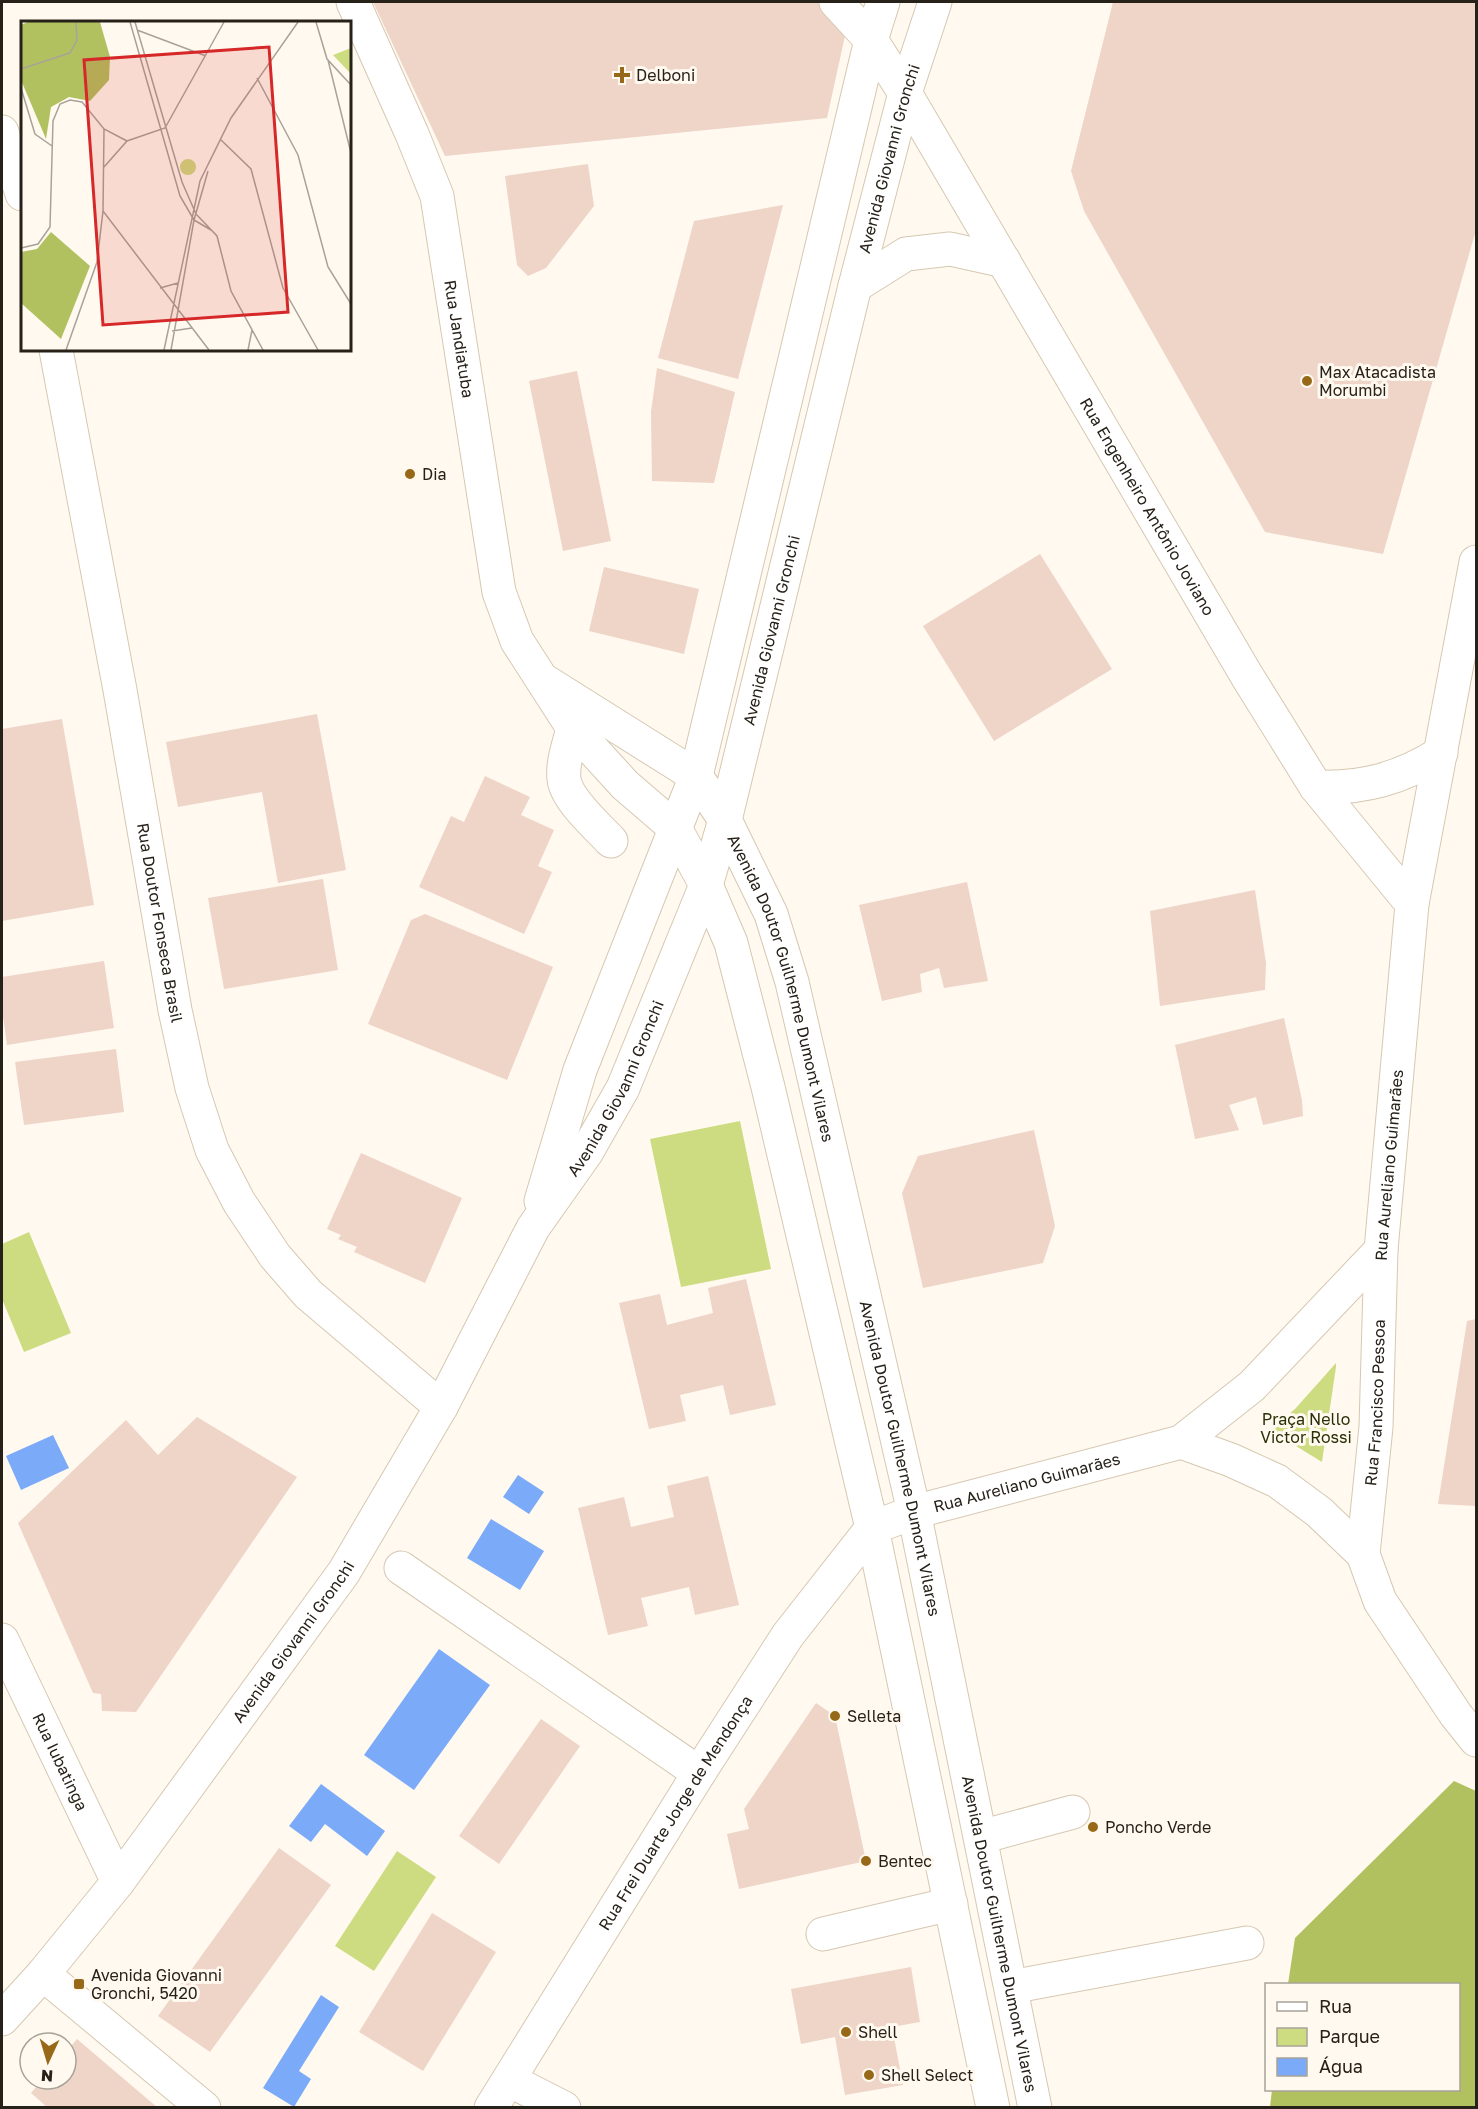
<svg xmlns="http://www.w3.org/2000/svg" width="1478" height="2109" font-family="'Golos Text',sans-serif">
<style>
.green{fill:#cddc80}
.forest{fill:#b1c160}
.water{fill:#7babf8}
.building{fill:#efd4c8}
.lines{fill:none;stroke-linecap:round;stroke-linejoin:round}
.minor-casing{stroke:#d6c8b1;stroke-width:35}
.major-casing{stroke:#d6c8b1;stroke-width:35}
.minor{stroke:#fff;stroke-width:33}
.major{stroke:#fff;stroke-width:33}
.poi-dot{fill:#986819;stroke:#fff9ef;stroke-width:2}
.labels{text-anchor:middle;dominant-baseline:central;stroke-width:6;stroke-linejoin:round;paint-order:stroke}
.poi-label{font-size:16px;fill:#262119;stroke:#fff9ef;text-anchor:start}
.street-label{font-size:16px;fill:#262119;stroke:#fff9ef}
.park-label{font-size:16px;fill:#2a3006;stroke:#fff9ef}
.inset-road{fill:none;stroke:#a8a399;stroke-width:1.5}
.view{fill:#d62828;fill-opacity:0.15;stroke:#d62828;stroke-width:3}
.inset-edge{fill:none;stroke:#262119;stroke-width:3}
</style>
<rect width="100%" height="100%" fill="#fff9ef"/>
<path class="green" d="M740 1121 771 1269 681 1287 650 1139Z
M29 1232 71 1333 24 1352 2 1299V1244Z
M1336 1363V1367L1322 1462 1270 1430 1295 1409Z
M397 1851 436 1877 374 1971 335 1946Z"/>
<path class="forest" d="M1454 1781 1476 1791V2107H1270L1272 2090H1458V1984H1288L1295 1938Z"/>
<path class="water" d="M53 1435 69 1468 21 1490 6 1456Z
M518 1475 544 1492 529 1514 503 1497Z
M491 1519 544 1551 520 1590 467 1558Z
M439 1649 490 1685 414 1790 364 1755Z
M321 1784 385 1831 367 1856 325 1824 311 1842 289 1826Z
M321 1995 339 2007 299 2071 311 2079 294 2107 263 2088Z"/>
<path class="building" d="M373 2H819L846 31 827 118 445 156Z
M1113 2H1476V230L1383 554 1265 532 1084 211 1071 171Z
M588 164 594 206 546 268 528 276 517 265 505 176Z
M783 205 738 379 658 358 694 221Z
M657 368 735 392 714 483 652 481 651 412Z
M577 371 611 541 563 551 529 381Z
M1040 554 1112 669 994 741 923 626Z
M604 567 699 589 684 654 589 631Z
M317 714 346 870 278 883 262 792 178 807 166 742Z
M62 719 94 905 2 921V729Z
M485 776 530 797 521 815 554 830 538 866 552 872 524 934 419 887 451 816 464 822Z
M323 879 338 970 224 989 208 898Z
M967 882 988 981 944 988 939 968 920 974 922 992 882 1001 859 905Z
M1255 890 1266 963 1265 990 1160 1006 1150 911Z
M425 914 553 967 507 1080 368 1024 411 920Z
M104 961 114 1028 7 1045 2 1009V977Z
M1284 1018 1302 1100 1303 1116 1263 1125 1256 1097 1229 1105 1239 1130 1195 1139 1175 1045Z
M116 1049 124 1112 24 1125 15 1062Z
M1034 1130 1055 1226 1043 1263 923 1288 902 1193 918 1156Z
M361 1153 462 1198 425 1283 354 1252 357 1247 338 1239 341 1235 327 1229Z
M746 1279 776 1405 730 1415 723 1385 680 1395 686 1421 649 1429 619 1303 660 1294 667 1325 713 1313 708 1288Z
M1476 1319V1506L1438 1504 1467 1321Z
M197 1417 297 1477 136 1712 102 1711 101 1694 93 1693 18 1523 126 1420 158 1455Z
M708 1476 739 1605 695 1615 689 1587 641 1598 648 1626 608 1635 578 1508 624 1497 631 1527 674 1517 667 1486Z
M816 1703 835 1716 866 1861 739 1889 727 1834 749 1829 744 1809Z
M541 1719 580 1746 499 1864 459 1836Z
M279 1848 331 1885 210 2052 158 2016Z
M432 1913 496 1952 423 2071 359 2032Z
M911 1967 920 2022 892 2027 903 2085 845 2095 835 2037 801 2044 791 1989Z
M77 2039 158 2108H48L31 2093 43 2079H66V2052Z"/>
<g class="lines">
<defs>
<g id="minor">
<path id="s1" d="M353 2 412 134 437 196 499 592 517 641 573 728 625 785 675 828"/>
<path id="s2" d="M836 2 871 40 905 93 1247 676 1316 787 1412 904"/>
<path d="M2 132 22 194"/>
<path id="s3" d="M56 350 120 690 175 1010 192 1088 212 1150 239 1202 275 1256 308 1294 441 1407"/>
<path d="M548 683 696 776"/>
<path d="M573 728C569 745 562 762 564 779 566 799 597 826 611 841"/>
<path d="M1316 787C1363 789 1402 778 1441 753"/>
<path d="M1181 1442 1231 1460 1277 1481 1319 1512 1363 1554 1380 1601 1456 1715 1476 1740"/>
<path id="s4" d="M1363 1554 1376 1427 1381 1250 1412 904 1476 562"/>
<path d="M401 1568 699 1773"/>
<path id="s5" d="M2 1640 118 1882"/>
<path d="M981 1837 1073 1812"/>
<path d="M823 1934 951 1904"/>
<path d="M43 1974 204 2108"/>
<path d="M1011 1987 1247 1943"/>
<path d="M509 2080 564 2108"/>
<path id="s6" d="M491 2108 699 1773 788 1635 872 1528 914 1512 1181 1442 1252 1386 1381 1250"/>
</g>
<g id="major">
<path d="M855 286 906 254 950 249 1004 261"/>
<path id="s7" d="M696 776 725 820 771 914 792 982 914 1512 1035 2108"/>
<path d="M675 828 706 885 731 943 768 1087 872 1528 993 2108"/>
<path d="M541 1201 580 1070 696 776 871 40 883 2"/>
<path id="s8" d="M2 2019 43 1974 118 1882 344 1572 441 1407 533 1228 586 1153 623 1088 706 885 725 820 855 286 905 93 935 2"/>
</g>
</defs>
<use href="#minor" class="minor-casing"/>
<use href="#major" class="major-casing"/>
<use href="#minor" class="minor"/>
<use href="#major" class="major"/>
</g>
<g class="poi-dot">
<path d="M619 66h6v6h6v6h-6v6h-6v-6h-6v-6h6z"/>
<circle cx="1307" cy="381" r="6"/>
<circle cx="410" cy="474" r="6"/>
<circle cx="835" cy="1716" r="6"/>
<circle cx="1093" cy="1827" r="6"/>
<circle cx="866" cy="1861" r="6"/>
<rect x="73" y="1978" width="12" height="12" rx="3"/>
<circle cx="846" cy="2032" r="6"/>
<circle cx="869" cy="2075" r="6"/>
</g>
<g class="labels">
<g class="poi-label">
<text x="636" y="75">Delboni</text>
<text x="1319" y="372">Max Atacadista<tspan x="1319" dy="18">Morumbi</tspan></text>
<text x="422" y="474">Dia</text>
<text x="847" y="1716">Selleta</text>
<text x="1105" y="1827">Poncho Verde</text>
<text x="878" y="1861">Bentec</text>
<text x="91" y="1975">Avenida Giovanni<tspan x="91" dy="18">Gronchi, 5420</tspan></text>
<text x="858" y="2032">Shell</text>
<text x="881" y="2075">Shell Select</text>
</g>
<g class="street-label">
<text stroke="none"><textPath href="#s8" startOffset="2091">Avenida Giovanni Gronchi</textPath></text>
<text stroke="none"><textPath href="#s1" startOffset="356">Rua Jandiatuba</textPath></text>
<text stroke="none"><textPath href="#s2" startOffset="594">Rua Engenheiro Antônio Joviano</textPath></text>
<text stroke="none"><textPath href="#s8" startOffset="1605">Avenida Giovanni Gronchi</textPath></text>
<text stroke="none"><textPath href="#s3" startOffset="582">Rua Doutor Fonseca Brasil</textPath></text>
<text stroke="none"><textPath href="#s7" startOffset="231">Avenida Doutor Guilherme Dumont Vilares</textPath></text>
<text stroke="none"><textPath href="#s8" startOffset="1119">Avenida Giovanni Gronchi</textPath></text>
<text stroke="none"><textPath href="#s4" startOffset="390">Rua Aureliano Guimarães</textPath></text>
<text stroke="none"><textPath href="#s4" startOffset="152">Rua Francisco Pessoa</textPath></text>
<text stroke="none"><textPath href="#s7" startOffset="717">Avenida Doutor Guilherme Dumont Vilares</textPath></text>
<text stroke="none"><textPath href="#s6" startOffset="856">Rua Aureliano Guimarães</textPath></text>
<text stroke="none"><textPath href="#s8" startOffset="477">Avenida Giovanni Gronchi</textPath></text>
<text stroke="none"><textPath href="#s5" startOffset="135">Rua Iubatinga</textPath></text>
<text stroke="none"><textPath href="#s6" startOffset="348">Rua Frei Duarte Jorge de Mendonça</textPath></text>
<text stroke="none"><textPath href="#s7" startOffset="1203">Avenida Doutor Guilherme Dumont Vilares</textPath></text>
</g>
<g class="park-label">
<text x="1306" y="1419">Praça Nello<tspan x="1306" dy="18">Victor Rossi</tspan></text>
</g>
</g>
<g transform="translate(21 21)">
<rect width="330" height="330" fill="#fff9ef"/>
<path d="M330 27V53L312 34ZM159 146a8 8 0 1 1 16 0a8 8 0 1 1-16 0Z" fill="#cddc80"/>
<path d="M7 1H79L89 36 88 59 69 80 48 76 30 86 25 118 0 59V4ZM30 211 69 245 40 318 0 282V231L16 228Z" fill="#b1c160"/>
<path class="inset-road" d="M109 1 159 175 173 199M114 1 161 161 175 193M295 1 306 38 330 64M116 9 185 35M307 39 330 132M0 48 49 32 56 19 55 1M236 57 277 134 307 246 330 283M0 67 14 113 31 125M199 118 230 148 262 267 297 329M83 146 106 120 144 107 203 1M82 190 188 329M175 193 196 215 210 270 242 329M173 199 190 209M0 227 17 223 29 206 32 100 39 83 49 79 61 81 83 108 106 120M139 267 157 262M151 310 171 307M45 329 76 241 82 190 83 108M143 329 179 160 210 97 277 1M150 329 173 199 187 150M227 329 231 309"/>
<path class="view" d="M248 26 267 291 82 304 63 39Z"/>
<rect width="330" height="330" class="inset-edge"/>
</g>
<rect width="1478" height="2109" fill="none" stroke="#262119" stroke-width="6"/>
<rect x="1265" y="1983" width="195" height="108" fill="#fff9ef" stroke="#a8a399" stroke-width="1.5"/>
<rect x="1277" y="2002" width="30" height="9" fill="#ffffff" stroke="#a8a399" stroke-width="1.5"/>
<text x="1319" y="2013" font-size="18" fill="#262119">Rua</text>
<rect x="1277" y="2028" width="30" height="18" fill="#cddc80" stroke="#a8a399" stroke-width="1.5"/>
<text x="1319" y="2043" font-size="18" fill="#262119">Parque</text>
<rect x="1277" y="2058" width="30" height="18" fill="#7babf8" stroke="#a8a399" stroke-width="1.5"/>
<text x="1319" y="2073" font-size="18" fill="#262119">Água</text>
<g transform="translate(48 2061) rotate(184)"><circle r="28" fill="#fff9ef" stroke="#a8a399" stroke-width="1.5"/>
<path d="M0-4.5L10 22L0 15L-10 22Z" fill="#986819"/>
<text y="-9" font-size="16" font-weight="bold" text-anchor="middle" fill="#262119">N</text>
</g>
</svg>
